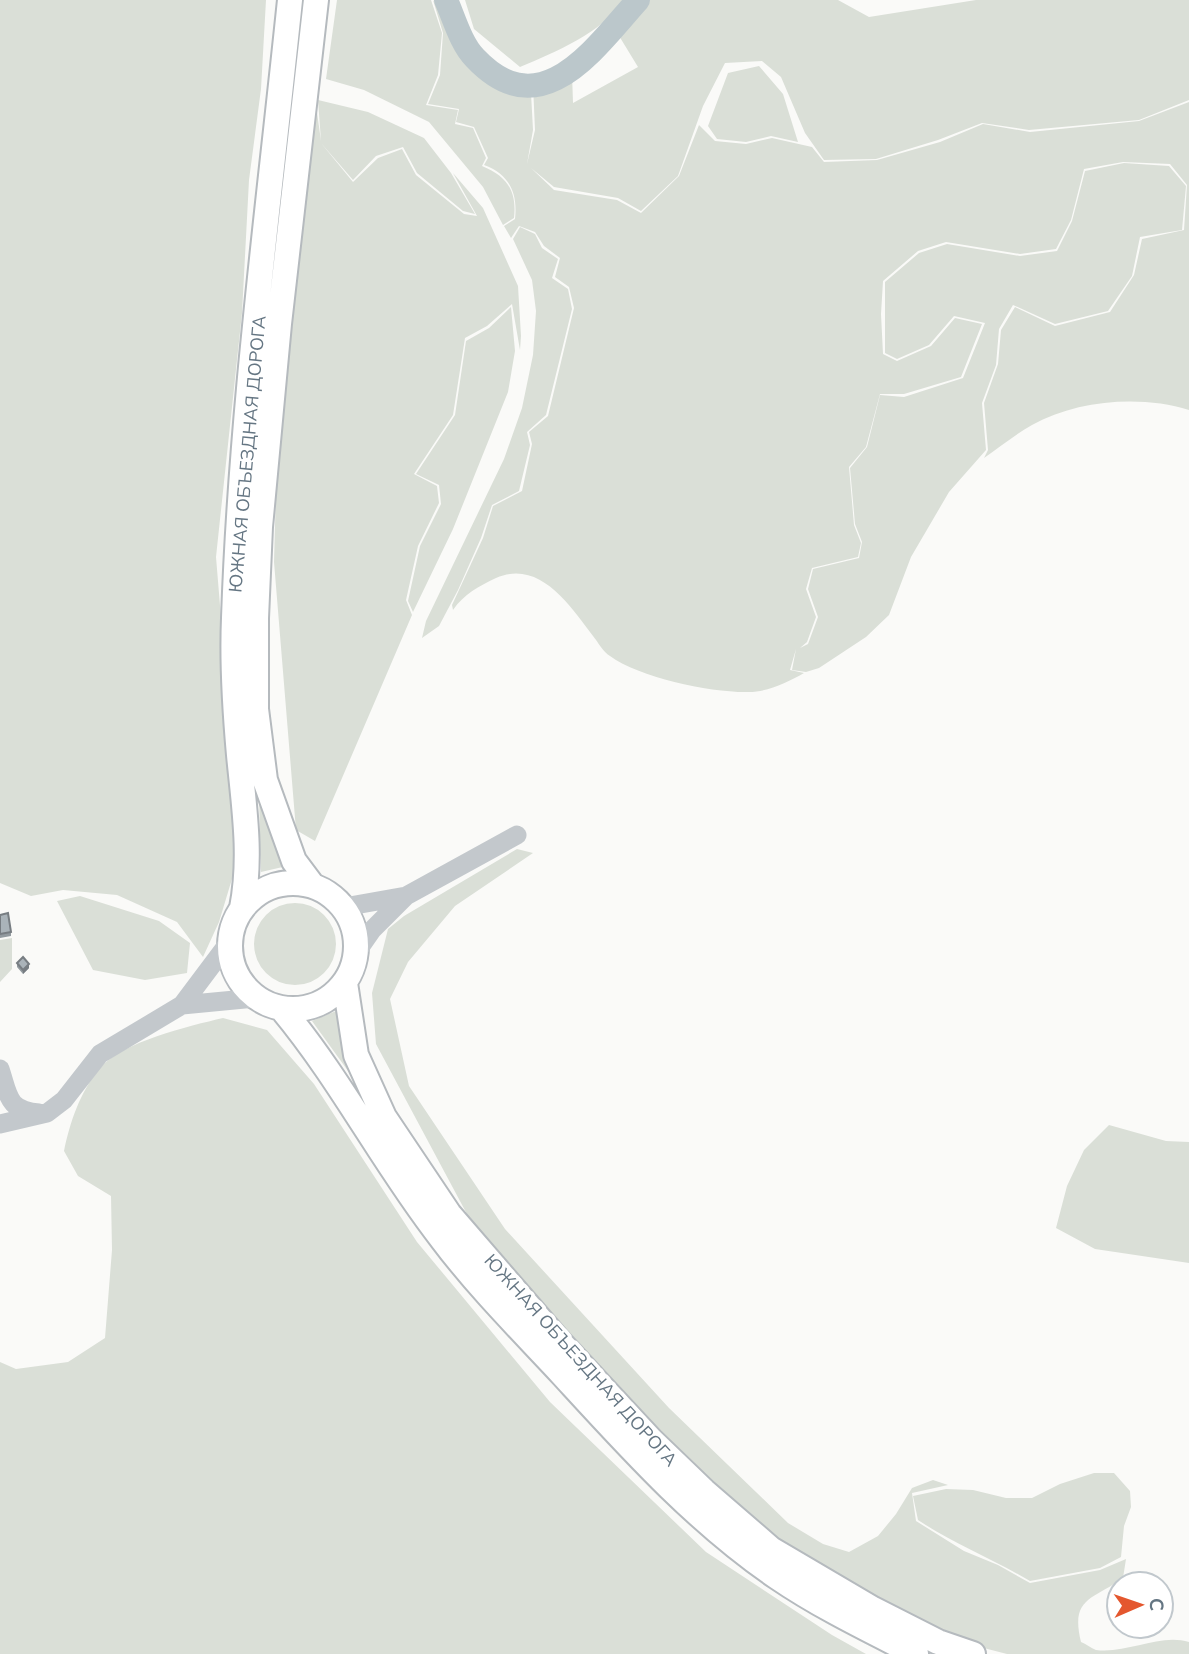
<svg xmlns="http://www.w3.org/2000/svg" width="1189" height="1654" font-family="Mulish,sans-serif">
<style>
.green{fill:#dadfd7}
.lines{fill:none;stroke-linecap:round;stroke-linejoin:round}
.river{stroke:#bbc7cb;stroke-width:24}
.major-casing{stroke:#b5babe;stroke-width:28}
.minor{stroke:#c3c8cc;stroke-width:19}
.major{stroke:#fff;stroke-width:24}
.wall{fill:#929a9f}
.shaded-wall{fill:#777d82}
.building{fill:#aab3b9;stroke:#777d82;stroke-width:2}
.labels{text-anchor:middle;dominant-baseline:central;stroke-width:7;stroke-linejoin:round;paint-order:stroke}
.street-label{font-size:18px;fill:#657683;stroke:#fff}
</style>
<rect width="100%" height="100%" fill="#fafaf8"/>
<path class="green" d="M0 0H266L261 89 249 180 242 313 216 557 229 714 238 859 219 922 203 957 177 922 117 895 63 890 31 896 0 883Z
M337 0H431L442 33 438 75 426 105 458 110 455 124 473 128 486 158 482 166C507 176 517 191 514 218L503 225 483 187 429 122 364 90 326 79Z
M433 0C445 15 450 37 461 53 474 75 506 91 531 93L533 130 527 164 535 130 533 85 546 86 572 73 573 103 638 67 613 26 640 0H838L869 17 976 0H1189V100L1139 120 1029 130 982 123 938 140 876 159 824 160 805 133 781 77 762 61 725 63 703 106 678 176 641 211 618 198 554 187 531 168 554 190 617 200 641 213 679 176 699 125 715 141 746 144 772 138 812 147 824 162 877 160 940 142 983 124 1030 132 1139 121 1189 102V410C1141 395 1077 400 1032 425 1016 434 1000 447 984 458L988 450 984 403 998 364 1001 330 1015 307 1055 326 1110 312 1134 275 1142 239 1184 230 1187 185 1170 164 1123 162 1084 169 1071 220 1056 249 1020 254 946 242 918 251 883 281 881 314 883 354 897 361 931 346 955 318 982 324 961 377 904 394H880L866 447 849 467 854 525 861 543 858 557 812 568 806 589 816 617 807 642 800 648 808 644 818 617 808 589 813 569 859 558 862 542 855 524 850 468 867 447 880 395 904 397 963 378 985 323 954 316 929 345 897 359 885 353V282L919 253 947 244 1020 256 1057 251 1072 221 1085 171 1124 163 1169 166 1186 186 1182 230 1140 237 1132 276 1108 311 1055 324 1013 305 999 329 996 365 982 403 986 450 949 492 911 557 889 615 866 637 819 668 806 672 792 670 796 649 790 670 804 673C788 682 768 692 749 692 712 693 640 678 610 656 603 652 598 642 593 636 570 606 540 559 496 578 479 586 464 594 453 610L452 605 483 538 493 506 522 491 532 444 529 432 548 416 574 308 569 287 555 277 560 258 544 246 535 232 519 226 511 238 504 226 515 219C518 193 509 174 484 165L488 158 474 127 456 122 459 109 428 104 440 75 443 33Z
M465 0H625C599 34 558 51 520 67L474 29Z
M759 66 783 94 798 142 771 136 746 142 717 139 708 126 728 73Z
M315 98 321 141 318 100 368 112 424 138 451 173 475 214 463 211 417 173 403 147 376 156 353 180 321 143 353 182 378 158 402 149 416 175 464 214 477 216 453 173 483 208 518 286 521 336 520 350 512 304 487 326 465 338 453 415 414 474 437 486 439 503 418 546 406 600 412 615 315 841 296 830 274 562 277 453Z
M520 227 535 234 542 248 558 259 552 278 568 289 572 309 546 415 527 432 530 445 519 491 492 505 481 538 458 590 439 626 422 638 426 621 504 459 522 408 533 355 536 311 532 280 513 239Z
M511 307 515 351 508 392 453 529 413 612 408 601 420 546 441 504 439 485 416 474 455 415 466 341 489 328Z
M259 798 287 866 261 872Z
M517 849 533 853 455 906 408 962 390 999 409 1086 505 1229 669 1408 788 1523 823 1544 849 1552 878 1536 896 1514 912 1488 933 1480 948 1485 912 1493 916 1521 964 1551 998 1565 1030 1583 1100 1570 1126 1559 1123 1578C1093 1600 1070 1597 1081 1642 1086 1644 1091 1648 1096 1650 1127 1654 1160 1633 1189 1642V1654H1007L941 1637 802 1562 679 1460 468 1216 376 1044 372 993 388 929 404 916Z
M80 896 159 921 190 943 187 973 145 980 93 970 57 901Z
M254 944a41 41 0 1 1 82 0a41 41 0 1 1-82 0Z
M12 938V969L0 982V940Z
M336 1011 356 1082 312 1021Z
M223 1018 267 1030 314 1084 417 1242 550 1402 706 1552 832 1635 866 1654H0V1362L16 1369 68 1362 105 1338 112 1250 111 1196 78 1176 64 1151C70 1122 80 1092 100 1068 122 1042 189 1026 223 1018Z
M1109 1125 1166 1141 1189 1142V1263L1095 1249 1056 1228 1067 1186 1084 1150Z
M1094 1473H1114L1130 1491 1131 1507 1124 1526 1121 1557 1100 1568 1030 1581C993 1559 954 1544 918 1520L913 1496 946 1489 973 1490 1006 1498H1032L1060 1484Z"/>
<g class="lines">
<path class="river" d="M446 0C454 18 461 44 475 58 541 128 594 49 638 0"/>
<defs>
<path id="major" d="M230 946a63 63 0 1 1 126 0a63 63 0 1 1-126 0Z
M312 885 294 861 265 780 256 709V618L260 527 279 324 316 0
M242 908C252 857 244 807 239 755 235 710 232 663 234 618 241 411 269 205 290 0
M345 983 356 1055 384 1117 449 1214 556 1338 651 1440 704 1491 771 1549 873 1609 938 1642 973 1654
M282 1009C342 1081 384 1165 442 1239 478 1287 521 1330 562 1374 629 1447 695 1521 777 1577 821 1607 869 1630 916 1654"/>
</defs>
<use href="#major" class="major-casing"/>
<path class="minor" d="M344 907 406 896
M356 953 372 930 406 896 517 835
M182 1005 230 941
M0 1069C9 1096 7 1110 39 1113
M0 1124 47 1113 64 1100 100 1054 182 1005 256 998"/>
<use href="#major" class="major"/>
</g>
<path class="wall" d="M0 915 11 932V936L0 938Z
M17 963 29 968 23 974 17 967Z"/>
<path class="shaded-wall" d="M29 964V968L23 974V970Z"/>
<path class="building" d="M8 913 11 932 0 934V915Z
M23 957 29 964 23 970 17 963Z"/>
<g class="labels">
<g class="street-label">
<text transform="translate(247 454) rotate(-85)">ЮЖНАЯ ОБЪЕЗДНАЯ ДОРОГА</text>
<text transform="translate(581 1360) rotate(48)">ЮЖНАЯ ОБЪЕЗДНАЯ ДОРОГА</text>
</g>
</g>
<g transform="translate(1140 1605) rotate(88)"><circle r="33" fill="#ffffff" stroke="#c1c8cd" stroke-width="2"/>
<path d="M0-5L12 26L0 18L-12 26Z" fill="#e4572e"/>
<text y="-10" font-size="19" font-weight="bold" text-anchor="middle" fill="#657683">С</text>
</g>
</svg>
